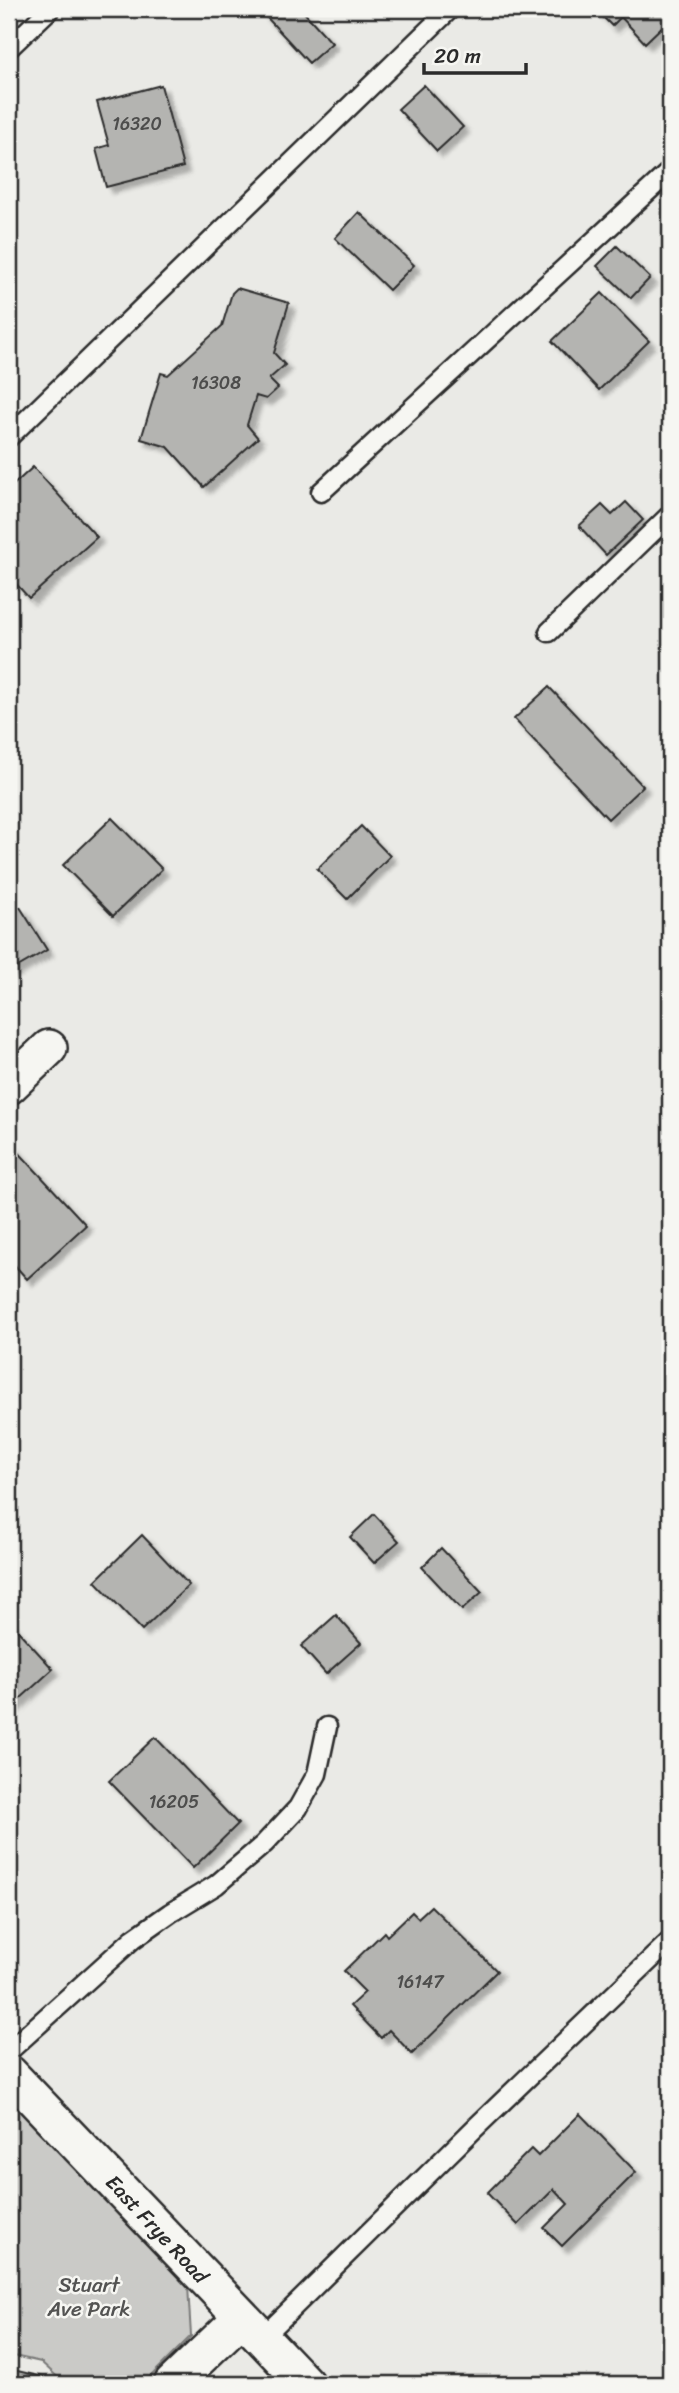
<svg xmlns="http://www.w3.org/2000/svg" width="679" height="2393" font-family="Sriracha,sans-serif">
<style>
.green{fill:#cacac7;stroke:#7a7a79;stroke-width:2}
.building{fill:#b4b4b1;stroke:#2b2b2b;stroke-width:2;filter:url(#shadow)}
.lines{fill:none;stroke-linecap:round;stroke-linejoin:round}
.service-casing{stroke:#2b2b2b;stroke-width:23}
.minor-casing{stroke:#2b2b2b;stroke-width:40}
.service{stroke:#f6f6f2;stroke-width:18}
.minor{stroke:#f6f6f2;stroke-width:35}
.labels{text-anchor:middle;dominant-baseline:central;stroke-width:5;stroke-linejoin:round;paint-order:stroke}
.number-label{font-size:18px;fill:#4d4d4c}
.street-label{font-size:21px;fill:#2b2b2b;stroke:#f6f6f2}
.park-label{font-size:21px;fill:#535352;stroke:#f6f6f2}
</style>
<defs>
<filter id="shadow"><feDropShadow dx="6" dy="6" stdDeviation="2" flood-color="#0004"/></filter>
</defs>
<rect width="100%" height="100%" fill="#eaeae6"/>
<filter id="ink" filterUnits="userSpaceOnUse"><feTurbulence type="fractalNoise" baseFrequency=".0143" numOctaves="2"/><feDisplacementMap in="SourceGraphic" scale="14" xChannelSelector="R" yChannelSelector="G"/><feConvolveMatrix kernelMatrix="1 2 1 2 8 2 1 2 1" color-interpolation-filters="sRGB"/></filter>
<g filter="url(#ink)">
<path class="green" d="M9 2098 188 2286 191 2336 143 2384H65L41 2362 9 2355Z"/>
<path class="building" d="M259 9H301L332 43 309 63Z
M595 9H670V19L645 43 621 17 612 26Z
M161 85 183 167 106 187 96 149 109 145 97 102Z
M424 85 463 127 437 151 398 109Z
M359 212 414 265 389 290 335 238Z
M617 246 650 278 631 298 597 266Z
M237 288 289 303 274 353 285 365 269 379 278 388 266 399 256 396 247 425 258 438 204 487 168 447 141 439 161 373 168 375 222 326 232 293Z
M602 293 649 341 599 390 552 341Z
M33 467 97 537 29 598 9 576V489Z
M626 502 643 520 606 555 579 526 602 505 612 515Z
M549 687 643 786 608 819 514 719Z
M112 818 162 869 113 916 63 865Z
M361 826 390 856 347 899 317 869Z
M20 907 47 950 9 972V913Z
M12 1145 86 1225 27 1279 9 1259V1148Z
M374 1514 399 1541 374 1563 350 1537Z
M142 1535 189 1585 142 1630 95 1581Z
M441 1548 482 1592 462 1610 422 1567Z
M336 1615 361 1643 326 1674 301 1646Z
M9 1621 53 1669 9 1709Z
M155 1737 238 1824 193 1868 109 1781Z
M431 1906 497 1971 412 2054 389 2030 381 2038 350 2006 365 1992 344 1971 384 1932 387 1936 412 1912 418 1918Z
M580 2114 636 2172 562 2246 544 2228 568 2204 554 2189 518 2225 487 2193 531 2149 538 2156Z
M9 2369 47 2378 45 2384H9Z"/>
<g class="lines">
<defs>
<path id="service" d="M9 48 50 9
M9 437 450 9
M321 492 670 171
M549 632 670 515
M9 2051 133 1939 170 1913 216 1885 264 1844 298 1808 317 1774 327 1727
M262 2338 474 2129 670 1941"/>
<path id="minor" d="M9 1086 49 1048
M9 2073 306 2384
M172 2384 241 2318"/>
</defs>
<use href="#service" class="service-casing"/>
<use href="#minor" class="minor-casing"/>
<use href="#service" class="service"/>
<use href="#minor" class="minor"/>
</g>
</g>
<g class="labels">
<g class="number-label">
<text x="137" y="124">16320</text>
<text x="216" y="383">16308</text>
<text x="174" y="1802">16205</text>
<text x="420" y="1982">16147</text>
</g>
<g class="street-label">
<text transform="translate(157 2229) rotate(47)">East Frye Road</text>
</g>
<g class="park-label">
<text x="89" y="2285">Stuart<tspan x="89" dy="24">Ave Park</tspan></text>
</g>
</g>
<rect width="679" height="2393" fill="none" stroke="#f6f6f2" stroke-width="35"/>
<rect x="18" y="18" width="644" height="2358" fill="none" stroke="#2b2b2b" stroke-width="2.5" filter="url(#ink)"/>
<path d="M424 63v10h102v-10" fill="none" stroke="#2b2b2b" stroke-width="3.5"/>
<text x="434" y="63" font-size="21" fill="#2b2b2b" stroke="#f6f6f2" stroke-width="5" paint-order="stroke">20 m</text>
</svg>
